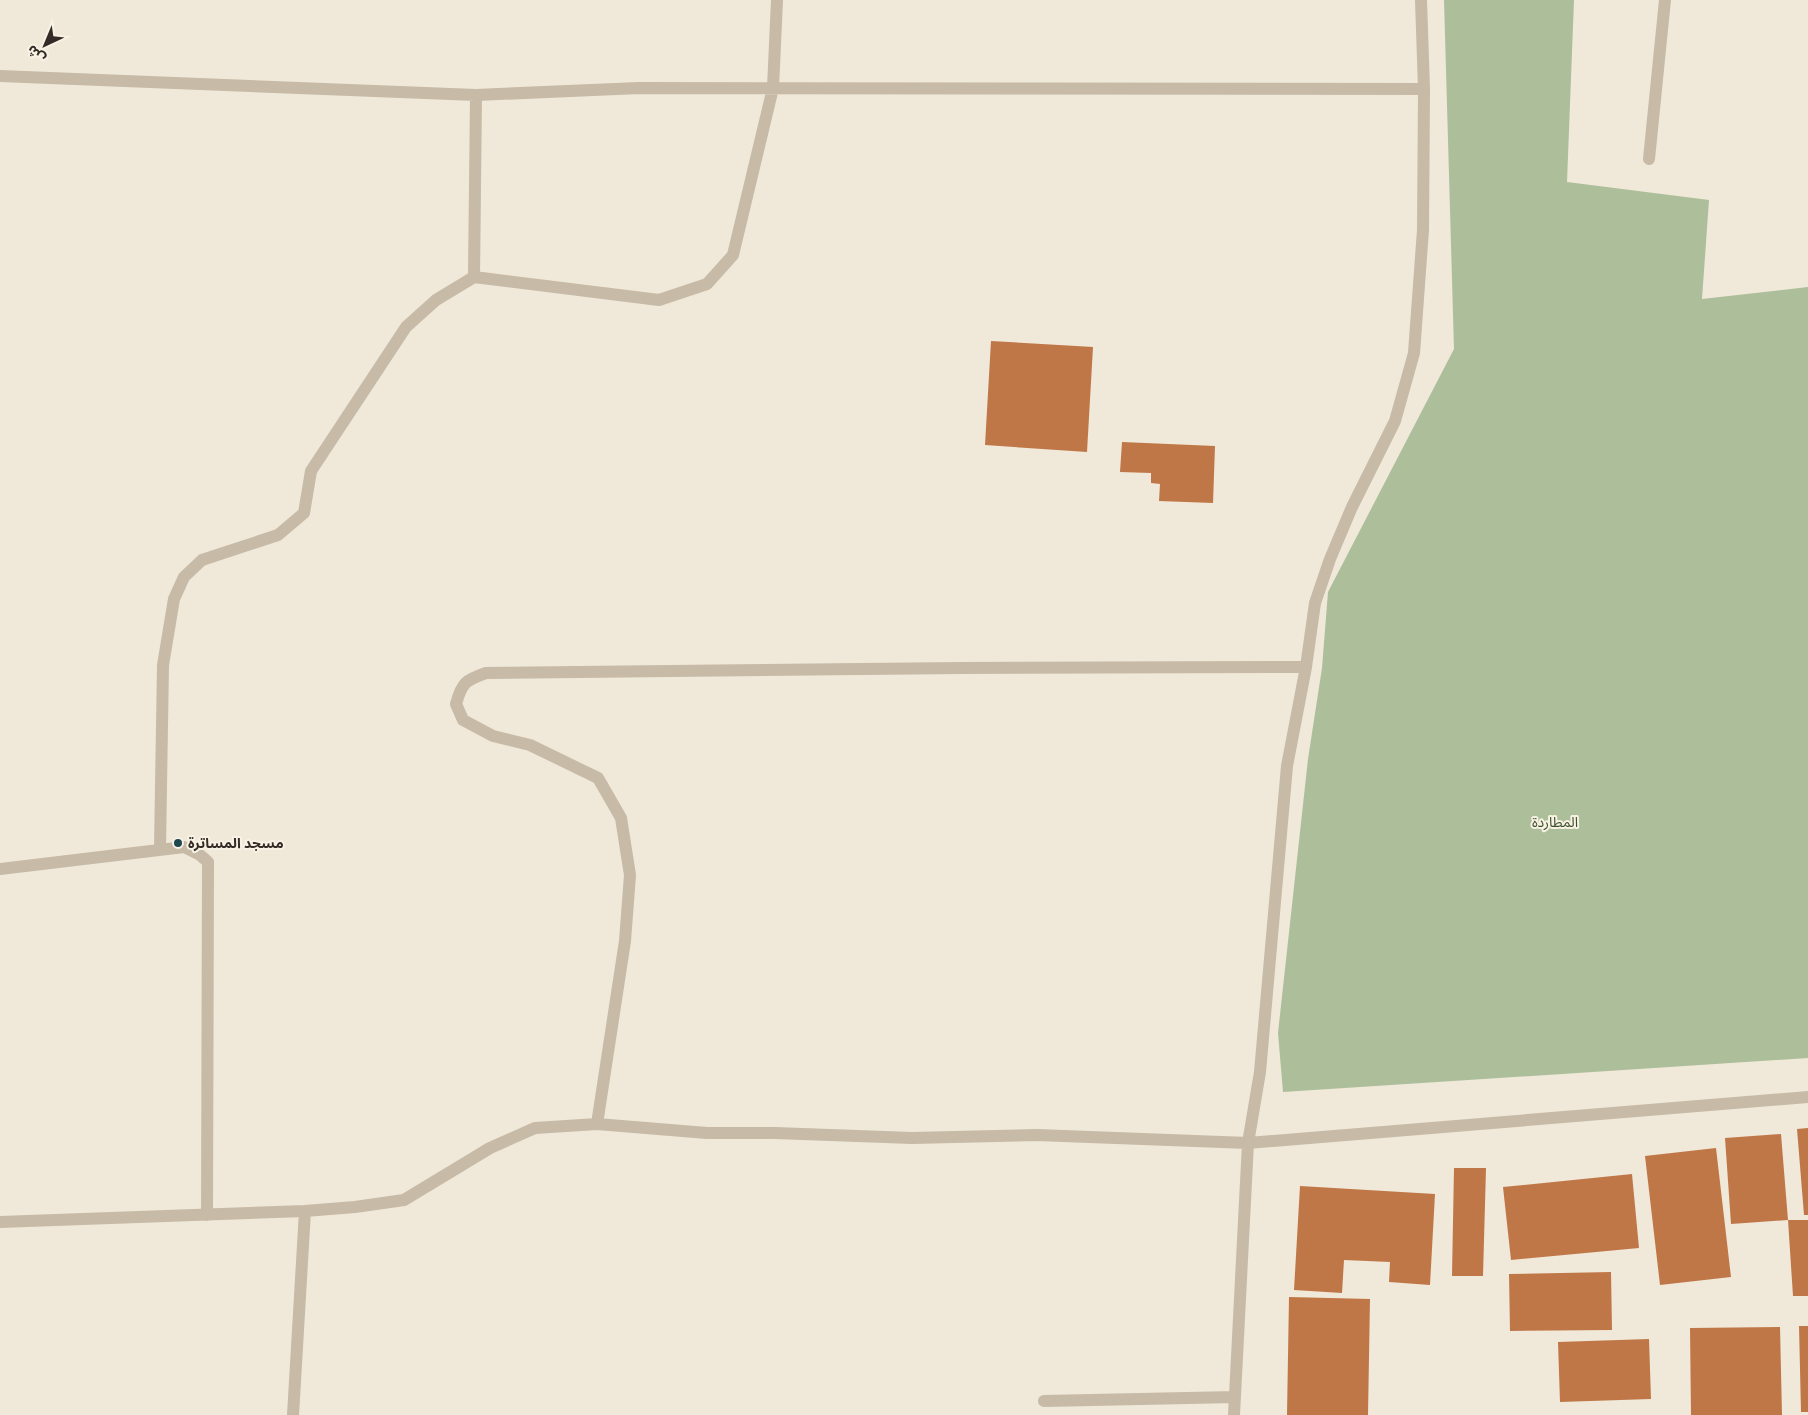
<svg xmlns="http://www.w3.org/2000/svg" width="1808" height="1415" font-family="Ubuntu,'Noto Sans Arabic',sans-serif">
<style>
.green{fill:#acbe9a}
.building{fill:#c07747}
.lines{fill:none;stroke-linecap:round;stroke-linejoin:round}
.street{stroke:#c7baa6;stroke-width:12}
.poi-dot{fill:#1e4752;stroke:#f8f2e5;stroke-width:2}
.labels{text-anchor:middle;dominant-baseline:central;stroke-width:4;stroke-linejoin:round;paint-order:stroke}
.park-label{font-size:14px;fill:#3d502b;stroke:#f8f2e5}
.poi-label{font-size:14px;font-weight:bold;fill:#332c26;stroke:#f8f2e5;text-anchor:start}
</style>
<rect width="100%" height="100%" fill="#f0e8d9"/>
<path class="green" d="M1444 0H1574L1567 182 1709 200 1702 299 1808 287V1058L1283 1092 1278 1033 1308 759 1322 668 1328 592 1454 349Z"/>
<path class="building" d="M991 341 1093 347 1087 452 985 445Z
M1122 442 1215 446 1213 503 1159 501 1160 484 1151 483V473L1120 472Z
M1808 1128V1215H1804L1797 1129Z
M1781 1134 1788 1220 1731 1224 1725 1138Z
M1716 1148 1731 1277 1660 1285 1645 1156Z
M1454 1168H1486L1483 1276H1452Z
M1632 1174 1639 1248 1511 1260 1503 1187Z
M1300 1186 1435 1194 1430 1285 1389 1282 1390 1262 1344 1260 1342 1293 1294 1290Z
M1788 1220H1808V1296H1793Z
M1611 1272 1612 1330 1510 1331 1509 1274Z
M1289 1297 1370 1299 1368 1415H1287Z
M1799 1326H1808V1412H1801Z
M1780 1327 1782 1415H1691L1690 1328Z
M1649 1339 1651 1399 1560 1402 1558 1342Z"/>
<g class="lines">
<path class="street" d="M0 76 476 95 639 88 1424 89 1421 0
M1649 159 1665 0
M474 277 659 300 707 284 733 255 773 88 777 0
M160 849 163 665 174 599 184 577 202 560 278 535 304 513 311 471 406 327 436 300 474 277 476 95
M0 869 184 847 200 855 208 862 207 1215
M597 1124 625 941 630 875 621 818 598 778 530 745 493 736 463 720 456 704C462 682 466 680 486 673L961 668 1306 667
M0 1222 305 1211 355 1207 404 1200 490 1148 535 1128 597 1124 707 1133H775L912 1138 1037 1135 1248 1143 1808 1097
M1044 1401 1235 1397
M293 1415 305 1211
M1234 1415 1248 1143 1260 1072 1287 766 1306 667 1315 603 1330 559 1352 507 1395 421 1414 353 1423 230 1424 89"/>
</g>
<circle class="poi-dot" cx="178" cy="843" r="5"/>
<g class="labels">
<g class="park-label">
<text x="1555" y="822">المطاردة</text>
</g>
<g class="poi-label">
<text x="188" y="843">مسجد المساترة</text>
</g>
</g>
<g transform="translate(45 45) rotate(224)" stroke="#f8f2e5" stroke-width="4" paint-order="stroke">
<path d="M0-4L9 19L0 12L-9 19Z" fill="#332c26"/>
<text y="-8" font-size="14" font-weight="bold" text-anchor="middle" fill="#332c26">ش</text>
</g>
</svg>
